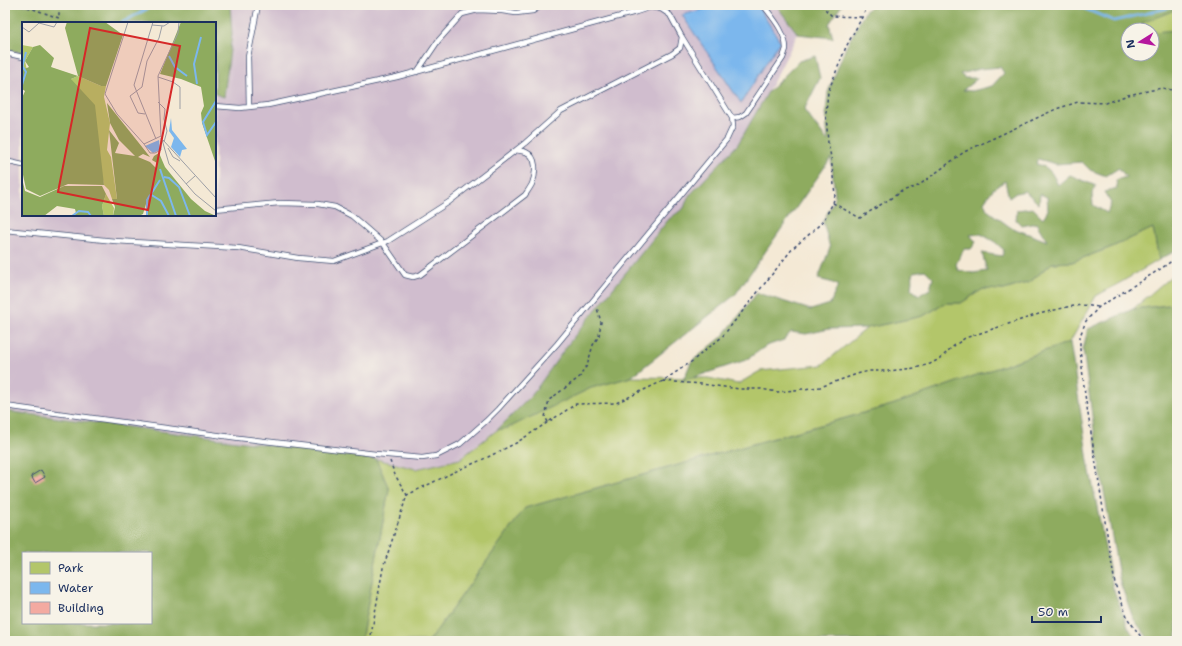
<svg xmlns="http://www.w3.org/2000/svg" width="1182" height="646" font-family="'Shantell Sans',sans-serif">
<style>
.industrial{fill:#d0bdce}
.green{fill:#b3c66a;stroke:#677a64}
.forest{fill:#8eab5e;stroke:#546d5e;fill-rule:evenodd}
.water{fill:#7cb7ed;stroke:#4c73a6}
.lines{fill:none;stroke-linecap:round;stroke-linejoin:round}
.stream{stroke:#7cb7ed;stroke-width:2.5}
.building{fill:#f3aaa1}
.service-casing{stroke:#3c4b70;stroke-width:6}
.path{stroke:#3c4b70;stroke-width:1.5;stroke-dasharray:3 3;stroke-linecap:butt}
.service{stroke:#fff;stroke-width:4.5}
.inset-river{fill:none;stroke:#7cb7ed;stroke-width:2}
.inset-road{fill:none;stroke:#9d9fa5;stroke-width:1}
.view{fill:#d62828;fill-opacity:0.15;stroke:#d62828;stroke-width:2}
.inset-edge{fill:none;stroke:#1b2f5e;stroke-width:2}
</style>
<rect width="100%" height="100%" fill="#f7f3e8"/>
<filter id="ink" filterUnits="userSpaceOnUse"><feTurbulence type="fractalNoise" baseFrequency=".025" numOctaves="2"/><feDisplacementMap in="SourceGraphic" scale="8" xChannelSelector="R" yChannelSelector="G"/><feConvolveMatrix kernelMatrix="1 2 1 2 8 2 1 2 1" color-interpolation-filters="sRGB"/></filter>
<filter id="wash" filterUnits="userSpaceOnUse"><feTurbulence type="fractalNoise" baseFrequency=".012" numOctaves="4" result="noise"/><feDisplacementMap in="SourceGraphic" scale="16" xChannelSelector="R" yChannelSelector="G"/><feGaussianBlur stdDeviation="0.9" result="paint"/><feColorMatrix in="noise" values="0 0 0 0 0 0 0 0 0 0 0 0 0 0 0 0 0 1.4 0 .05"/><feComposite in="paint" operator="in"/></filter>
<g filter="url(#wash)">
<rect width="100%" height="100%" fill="#f4e9d5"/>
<path class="industrial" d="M230 5H776L798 34 768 92 738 144 688 197 684 208 669 219 569 343 532 395 497 430 460 459 416 469 376 459 5 411V49L23 53V215H215V94L225 96 232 34Z"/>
<path class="green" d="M1177 5V30L1168 31 1152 46V30H1128L1060 13Z
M1153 228 1159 260 1118 284 1096 296 1070 342 892 405 525 508 429 641H361L389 489 376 459 416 469 460 459 497 430 508 428 591 388 631 377 708 378 738 384 760 371 822 365 867 328 923 316 946 303H961L983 289 1004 290 1030 282 1052 263 1072 262 1112 247Z
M1177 271V308L1169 305 1133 309Z"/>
<path class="forest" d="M5 5H230L232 34 224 97 215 94V23H23V53L5 49Z
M776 5H842L829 24 833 38 798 34Z
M874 5H1177V9L1142 23 1145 30H1128V54H1152V32L1177 30V250L1159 260 1153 228 1112 247 1072 262 1052 263 1030 282 1004 290 983 289 961 303H946L923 316 867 328 829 329 806 334 791 332 784 340 766 346 746 360 683 381 691 362 722 337 757 293 811 310 830 304 838 285 830 282 818 279 830 248 823 221 833 203 835 195 831 158 735 295 631 377 591 388 508 428 497 430 532 395 569 343 669 219 684 208 688 197 738 144 768 92 799 61 815 56 820 78 804 110 828 142 826 113 828 92 846 47 866 10ZM1000 67 1004 73 992 86 972 91 963 90 978 78H965L960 74 979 69ZM1038 159 1056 164 1082 162 1090 170 1106 176 1119 168 1126 177 1116 180 1117 188 1104 192 1111 203 1107 213 1093 205 1092 194 1096 186 1070 175 1058 185C1052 173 1050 167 1036 164ZM1005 181 1009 198 1016 193 1025 191 1039 204 1040 194 1047 197 1048 210 1043 218 1033 208 1017 210 1016 220 1022 226 1036 223 1047 241 1010 227 987 210 984 202 993 189ZM981 234 995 242 1004 250 1002 256 982 253 987 271 973 273 958 270 956 264 964 249H971L976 242 970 235ZM925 270 933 278 930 289 919 295 911 289 912 279 914 272Z
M1169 305 1177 308V641H1150L1133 618 1120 582 1097 452 1083 349 1088 329 1133 309Z
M1070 342 1088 461 1113 588 1128 627 1137 641H429L525 508 892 405Z
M5 411 376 459 389 489 361 641H5ZM23 553H151V623H23Z"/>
<path class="water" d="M718 5H757L780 41 741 103 682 15Z"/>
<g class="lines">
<path class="stream" d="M1078 6 1114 21 1177 6
M121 23 151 7 152 5"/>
</g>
<g id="blocks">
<path class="building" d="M41 470 45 477 35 483 31 476Z"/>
</g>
</g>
<g filter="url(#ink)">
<use href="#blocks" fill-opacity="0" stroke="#3c4b70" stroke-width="1"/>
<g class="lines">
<defs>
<path id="service" d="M661 9 683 5
M5 53 23 57
M417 72 438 41 462 14 478 10 502 11 516 13 533 11 542 5
M249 107 248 57 258 5
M732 118 740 117 746 113 783 58C784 55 785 52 786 49 786 32 772 17 763 5
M5 161 23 165
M215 209 280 203 318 204 335 207 352 216 383 243 405 275 413 277 420 275 525 195C527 192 530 188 532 184 536 174 538 157 526 152 524 151 519 151 516 150
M5 230 115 241 238 248 298 258 334 261 388 241 449 202 525 143 561 111 672 54 680 48 682 37
M5 406 239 438 376 454 422 458 436 456 460 444 486 421 498 409 557 344 727 139 733 126 732 118 682 37 670 15 661 9 651 7 636 12 397 77 268 105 240 108 215 106"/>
</defs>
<use href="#service" class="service-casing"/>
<path class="path" d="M22 5 59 18V5
M74 5 81 7 90 5
M821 5 832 16 862 17
M833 203 860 218 902 191 918 186 964 152 1056 109 1078 102 1105 103 1128 95 1162 88 1177 91
M663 381 701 384 740 389H761L778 392 820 387 857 374 869 371H888L915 368 930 364 941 358 951 348 965 338 1039 314 1067 307 1082 305 1099 307
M548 422 545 417 549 400 581 376 583 370 587 366 593 345 599 336 601 322 597 308
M390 461 395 475 407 495
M370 641 383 568 407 495 452 473 488 457 516 443 576 404 616 403 663 381 691 362 722 337 793 248 812 232 823 221 833 203 835 195 831 157 828 143 826 113 828 92 846 47 866 10 874 5
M1144 641 1128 619 1115 584 1085 395 1080 349V336L1086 321 1099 307 1162 268 1177 257"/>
<use href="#service" class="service"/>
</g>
</g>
<g transform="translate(22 22)">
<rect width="194" height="194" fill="#f4e9d5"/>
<path d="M0 23 11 25 3 39 5 48H0ZM56 54 79 64H84L82 75 88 101 85 128 89 135 95 177H90L87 168 82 163 77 137 49 57ZM84 172 92 186 91 194H82L80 184Z" fill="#b3c66a"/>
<path d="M45 0H83L101 13 84 64H79L56 54 49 57 73 83 82 163 46 162 18 174 4 167 0 148V76L3 69 0 67V48L7 45 3 39 11 25 18 23 32 36 29 45 56 54 43 6ZM159 0H194V142L180 101 179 91 182 84 179 65 159 57 138 52ZM85 81 128 135 121 132 116 135 128 140 134 146 135 141 130 138 132 134 137 131 143 145 169 177 183 189 194 194H125L124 182 121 192 117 194H91L93 185 90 177H95L87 108 97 121 93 131 113 134 97 118 88 101ZM0 156 3 169 18 175 42 164H80L84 172 80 184 82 194H49L54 191 53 187 35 184 22 194H0Z" fill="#8eab5e"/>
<path d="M149 96 150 108 165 127 160 128 158 135 149 125 152 116 147 109ZM137 118 138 128 131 131 123 124Z" fill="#7cb7ed"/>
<path class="inset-river" d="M147 34 153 45 165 54M0 46 4 30M175 62 172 42 179 15M0 63 4 50 1 45M194 79 181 100 185 113 194 100M138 147 154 194M142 155 147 156 157 165 168 194M128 172 139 179 147 194M129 172 138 158M50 194 57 189 66 190 69 194M125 194V178L128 173"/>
<path class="inset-road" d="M106 0 83 72 95 92 122 122 139 114 136 54 156 11 157 0M131 0 112 63 134 117M130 3 142 4 148 0M0 5 7 10 17 1 32 5 35 0M136 55 151 60 158 65V87M136 80 143 87 142 97 145 109 142 120M123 92 116 91 108 74 120 65 125 39 137 16 140 4M139 114 147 142 173 172 194 189M141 118 194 176M122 122 128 131H133L139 128V116M146 126 151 135 158 139M164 162 173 154"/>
<path class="view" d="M68 6 158 24 126 188 36 170Z"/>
<rect width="194" height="194" class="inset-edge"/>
</g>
<rect width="1182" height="646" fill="none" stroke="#f7f3e8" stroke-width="20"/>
<rect x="22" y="552" width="130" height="72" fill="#f7f3e8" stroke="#9fa5b1"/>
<rect x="30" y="562" width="20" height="12" fill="#b3c66a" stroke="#9fa5b1"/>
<text x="58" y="572" font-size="12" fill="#1b2f5e">Park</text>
<rect x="30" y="582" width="20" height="12" fill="#7cb7ed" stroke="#9fa5b1"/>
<text x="58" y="592" font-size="12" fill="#1b2f5e">Water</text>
<rect x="30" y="602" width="20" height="12" fill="#f3aaa1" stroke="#9fa5b1"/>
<text x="58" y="612" font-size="12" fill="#1b2f5e">Building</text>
<g transform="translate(1140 42) rotate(259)"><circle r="19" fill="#f7f3e8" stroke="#9fa5b1"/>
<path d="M0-3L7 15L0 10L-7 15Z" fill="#b5179e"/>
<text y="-6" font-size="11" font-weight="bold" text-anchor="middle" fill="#1b2f5e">N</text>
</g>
<path d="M1032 616v6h69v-6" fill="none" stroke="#1b2f5e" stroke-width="2"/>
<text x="1038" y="616" font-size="12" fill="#1b2f5e" stroke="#f7f3e8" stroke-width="3" paint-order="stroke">50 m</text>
</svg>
